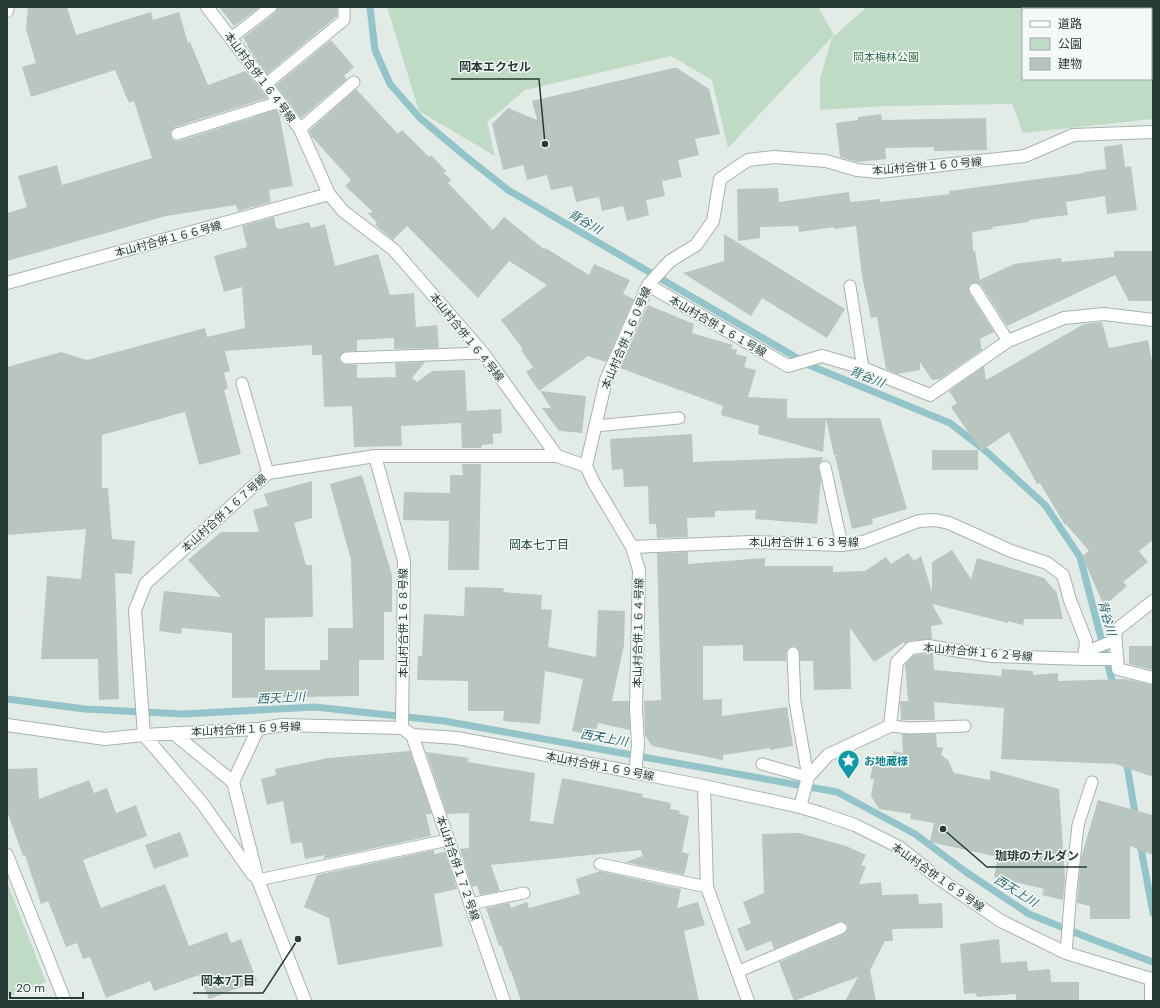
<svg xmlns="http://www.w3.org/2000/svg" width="1160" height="1008" font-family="'DM Sans','Noto Sans JP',sans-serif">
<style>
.green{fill:#bfdac5}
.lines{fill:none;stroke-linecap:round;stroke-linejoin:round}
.stream{stroke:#92c4ca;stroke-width:7}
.building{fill:#b9c6c0}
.service-casing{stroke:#a6b3ae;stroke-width:13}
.minor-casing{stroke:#a6b3ae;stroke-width:14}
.tertiary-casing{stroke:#a6b3ae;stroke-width:14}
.service{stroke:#fff;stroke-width:11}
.minor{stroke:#fff;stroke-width:12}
.tertiary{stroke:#fff;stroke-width:12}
.labels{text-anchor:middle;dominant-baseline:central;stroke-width:3;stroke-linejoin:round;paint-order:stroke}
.park-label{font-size:11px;fill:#346d47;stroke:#f4f8f6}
.street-label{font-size:11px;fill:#253b34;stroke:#f4f8f6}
.culture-label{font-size:11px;font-weight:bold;fill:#0d838f;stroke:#f4f8f6;text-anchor:start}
.water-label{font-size:12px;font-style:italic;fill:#266770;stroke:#f4f8f6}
.neighbourhood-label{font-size:12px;fill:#234b3f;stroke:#f4f8f6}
.leader{fill:none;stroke:#253b34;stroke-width:1.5}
.callout-dot{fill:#253b34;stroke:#f4f8f6;stroke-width:1.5}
.callout-label{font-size:12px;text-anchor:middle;font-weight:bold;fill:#253b34;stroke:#f4f8f6;stroke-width:3;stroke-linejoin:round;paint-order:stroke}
</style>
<rect width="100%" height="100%" fill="#e3ebe7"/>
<path class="green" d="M387 7H818L834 35 728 148 712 80 671 56 525 90 487 122 495 156 419 111Z
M867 7H1137V9H1023V79H1151V20H1153V119L1023 133 1012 104 884 106 820 110V78L832 38Z
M7 882 46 982 7 997Z"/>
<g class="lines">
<path class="stream" d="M370 7 375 50 390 84 420 118 465 156 508 190 811 366 950 423 987 452 1045 505 1080 557 1114 688
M7 699 85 709 183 714 315 707 444 721 837 792 915 834 966 872 1029 914 1094 940 1153 962
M1126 760 1136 819
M1140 843 1153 913"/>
</g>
<path class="building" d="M28 7H67L76 35 151 12 153 20 179 12 188 43 190 42 208 85 246 71 267 98 175 127 170 132 172 139 175 141H179L276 110 279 113 293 186 269 190 271 202 238 211 236 205 166 216 7 261V213L27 207 18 176 57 165 62 185 152 158 134 101 129 103 115 70 31 97 22 67 36 63 26 29Z
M219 7H260L234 26Z
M278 7H337V16L267 74 247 46 248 45 243 38 275 13Z
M331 40 354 67 344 76 347 79 301 118 276 85Z
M673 68H677L709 89 720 134 695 139 699 155 678 160 682 177 662 181 665 196 646 200 649 215 627 221 623 206 602 211 599 197 576 202 572 186 551 190 547 175 527 180 523 165 503 170 492 124 508 108 537 120 532 101Z
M356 89 398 134 402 130 429 157 431 155 446 171 444 173 451 180 448 183 493 230 504 217 545 250 544 247 589 275 594 264 630 280 623 294 634 299 606 362 588 356 539 391 526 372 533 367 521 350 523 349 501 320 547 285 509 261 478 298 407 226 393 240 375 225 377 223 368 213 373 212 345 186 351 180 311 136 309 131Z
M881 114 882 120 986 118 987 150 934 151V147L885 148 886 159 857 162 840 157 836 123 858 120V117Z
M1122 144 1125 167 1131 166 1137 210 1107 214 1105 196 1066 202 1068 215 1029 220V222L992 227 993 229 972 232 973 251H975L980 280 1014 264 1061 258 1062 262 1114 257V251H1153V301H1129L1115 275 1007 326 981 285 978 283H972L969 286V292L994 332 980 339 982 350 940 379 932 380 920 362V370L897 374 886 369 877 317 871 318 862 276 856 226 834 229V227L799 232 798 226 760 227V238L738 241 737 189 778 188 779 202 849 192 850 202 880 199V202L950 194 949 191 1084 173V172L1106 169 1104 147Z
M274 217 276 228H279V229L309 222 311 228 325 224 335 266 378 254 390 295 414 293 416 327 437 325 439 346 437 348 394 349V338L357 340V351L343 352 339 358 340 362 343 364 357 365V378L396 377 395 363 425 362 412 378 417 382 432 371 465 370 467 411 501 409 502 433 493 434V444L482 445 481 448H462L461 423 401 426 402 446 354 447 352 406 324 407 322 355H312V345L225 351 230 371 224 373 228 388 224 390 241 454 199 465 185 412 102 435V488H108L112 539 135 541 132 574 115 573 119 699 99 700 98 659H41L47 576 81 579 86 529 7 535V367L61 352 87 360 205 328 207 337 245 328 242 287 224 292 214 256 247 247 242 226Z
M724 234 845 309 827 338 762 298 751 316 683 273 724 261Z
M648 305 694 324 692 333 733 345 731 348 737 350 736 354 747 357 744 367 756 370 748 397 787 399V418H880L907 509 872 519 873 524 852 529 835 456H838L834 455 826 419 823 452 758 434 759 426 721 415 723 406 620 368Z
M1102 322 1109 348 1148 340 1153 367V540L1139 551 1148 562 1123 582 1127 586 1104 606 1082 556 1089 551 1066 524 1065 525 1040 483 1037 484 1009 432 981 451 951 407 957 403 949 391 984 366 986 380 1084 324Z
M540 391 586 396 582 433 559 431 542 408H551Z
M692 434 693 462 823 457 822 461 818 465 821 480 817 524 755 519 756 510 715 511V517L687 518 688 537 657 538 656 524H649L648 486 624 487 623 469 612 470 610 439Z
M932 450H978V470H932Z
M462 464H481L479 570H448L449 521 403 520 404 492 450 493V475H463Z
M362 475 392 575V612H384V660H359V696L232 698V633L182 628 181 634 159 631 164 591 221 597 188 560 221 532H259L253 510 268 506 264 494 312 481V518L294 523 306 565H312L313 617 265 618V670H320V660H328V628H353L351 560 330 484Z
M952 550 971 579 977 558 1044 578 1057 593 1063 619H1024L1023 625 1008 621V623L932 604 943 624 931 626 932 639 910 641 904 644V642L874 662 850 628 851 689 814 690 813 661H800L799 650 796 647 792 646 787 649 786 661H743V645L703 646V700L722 699V716L787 707 793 746 770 750V748L723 755V760L652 746 645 736 644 701 661 700 657 553 688 552V564L765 558V566H833V572L865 571 886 557 891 564 908 553 914 561 921 556 932 592V562Z
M465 587 504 588 503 592 542 595 541 609 552 610 548 647 596 657 598 610 625 611 624 645 612 701H629L630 730 598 723 595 736 572 731 583 679 545 671 540 724 503 721 504 711H468V681L417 680 418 656H422L424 614 464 616Z
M1129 646H1153V670L1129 664Z
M928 654H933L934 670 1001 676 1002 669 1033 671V675L1058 673V681L1125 679 1153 685V777L1116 764 1001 759 1004 708 934 702 935 720H901L900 701H908L905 664 914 655Z
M902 734H936L937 747 943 748 941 755 948 760 954 773 990 780V770L1059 789 1065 878 1063 900 1042 895 1044 889 994 877 998 857 930 842 934 823 910 819 911 814 879 809 871 796 874 779H870L874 758 892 761 894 751 903 753Z
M410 751 432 814H426L431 836 323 859 325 855 305 859 302 842 291 844 283 801 267 805 261 779 276 775 275 769 328 758Z
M426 752 469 758 468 762 535 773 530 821 553 824 562 778 643 794 642 797 671 803 670 809 680 811 679 814 689 816 682 852 689 854 684 875 625 862 643 856 641 850 491 865 500 891 480 895 477 886 472 887 460 849 469 848V813L447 814Z
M37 768 39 799 89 780 94 793 107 788 116 813 136 805 147 836 83 860 101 908 165 884 189 946 227 932 231 943 241 939 257 981 209 999 199 975 154 991 150 981 106 998 90 957 83 959 77 943 66 947 48 901 41 904 25 855 23 856 7 811V769Z
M1098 800 1153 815V855L1130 846V919H1090V906L1077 903 1081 858Z
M180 832 189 856 154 869 145 845Z
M799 833 846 846 866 855 861 865 866 867 859 884 881 882 882 895 918 894 919 904 942 903 943 928 892 929 893 941H885L870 970 876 1001H845L858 977 794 1001 779 962 844 934 848 929V926L842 921 838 922 774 949 771 941 746 951 737 929 751 923 743 902 764 893 762 834Z
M434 850V854L445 852 457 889 434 894 443 946 338 965 329 918 304 907 317 875Z
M600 871 681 889 677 908 698 902 705 925 684 931 699 1001H521L511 971H510L501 945 499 946 486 908 509 903 511 908 527 902 529 908 580 894 576 879Z
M999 939 1001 963 1027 961 1028 971 1050 969 1051 982H1079V1001H1016V994L977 997 976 993 964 994 960 944Z"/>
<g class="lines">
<defs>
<path id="service" d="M231 38 271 7
M266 84 344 20V7
M300 129 354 82
M177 134 279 102
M850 286 863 368
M975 289 1008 341
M346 358 483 353
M242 383 268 473
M595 426 679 418
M825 467 842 545
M1085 652 1115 640
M890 726 910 728 965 726
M762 764 808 777 795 702 793 653
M600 864 707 887
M258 880 448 840
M470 904 524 893
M1066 953 1071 890 1078 825 1092 782
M737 972 841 928"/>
<path id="minor" d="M207 7 300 129 329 194 343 211 394 250 483 353 557 456 586 466 594 483 632 547 639 570 636 707 638 745 635 773
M7 11 8 7
M7 283 329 194
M648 285 788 366 822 356 863 368 930 395 1008 341 1064 318 1104 314 1153 320
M375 456 404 561 402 728
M586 466 606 380 648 285 670 261 696 245 713 221 720 179 748 160 774 157 826 161 857 170 879 172 1025 156 1073 135 1153 132
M632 547 751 542 842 545 863 542 919 521 935 520 949 523 1011 551 1047 563 1063 575 1070 600 1086 641 1084 659
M1153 601 1115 631 1118 669 1153 678
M144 735 135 610 146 583 268 473 375 456H557
M412 735 504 1001
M704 786 707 887 748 1001
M800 807 808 777 828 755 890 726 897 662 911 648 928 646 992 656 1084 659H1117
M7 855 65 1001
M1151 1001V979"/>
<path id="tertiary" d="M7 725 105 739 144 735 258 729 282 725 402 728 412 735 457 738 505 747 704 786 800 807 820 813 855 825 899 847 938 878 1001 921 1066 953 1151 979 1153 978
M258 729 233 782 258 880 305 1001
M173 733 233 782
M144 735 202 803 253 875"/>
</defs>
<use href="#service" class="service-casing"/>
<use href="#minor" class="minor-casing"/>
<use href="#tertiary" class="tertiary-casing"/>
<use href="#service" class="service"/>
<use href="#minor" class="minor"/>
<use href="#tertiary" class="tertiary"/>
</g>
<defs>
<symbol id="sight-pin" viewBox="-11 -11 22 30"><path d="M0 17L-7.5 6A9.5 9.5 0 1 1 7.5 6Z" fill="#0f9aa8" stroke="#f4f8f6"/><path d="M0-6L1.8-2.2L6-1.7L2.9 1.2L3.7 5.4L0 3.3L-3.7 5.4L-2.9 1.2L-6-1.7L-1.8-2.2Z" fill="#fff"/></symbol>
</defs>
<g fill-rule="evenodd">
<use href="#sight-pin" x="836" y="748" width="25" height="34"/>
</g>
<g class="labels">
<g class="park-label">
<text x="886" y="57">岡本梅林公園</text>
</g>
<g class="street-label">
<text transform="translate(260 77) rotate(53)">本山村合併１６４号線</text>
<text transform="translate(927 166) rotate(-5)">本山村合併１６０号線</text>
<text transform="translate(168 239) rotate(-15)">本山村合併１６６号線</text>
<text transform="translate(718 326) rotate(30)">本山村合併１６１号線</text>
<text transform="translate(467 337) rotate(51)">本山村合併１６４号線</text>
<text transform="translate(626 338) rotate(-67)">本山村合併１６０号線</text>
<text transform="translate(224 513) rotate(-42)">本山村合併１６７号線</text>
<text x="804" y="542">本山村合併１６３号線</text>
<text transform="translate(403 623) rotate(-90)">本山村合併１６８号線</text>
<text transform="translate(638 633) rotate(-89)">本山村合併１６４号線</text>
<text transform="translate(978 652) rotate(5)">本山村合併１６２号線</text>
<text transform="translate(246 729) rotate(-3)">本山村合併１６９号線</text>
<text transform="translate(600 766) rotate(11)">本山村合併１６９号線</text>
<text transform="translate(458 868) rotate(71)">本山村合併１７２号線</text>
<text transform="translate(938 877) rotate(35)">本山村合併１６９号線</text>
</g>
<g class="culture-label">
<text x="864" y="761">お地蔵様</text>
</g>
<g class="water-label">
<text transform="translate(585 222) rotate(30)">背谷川</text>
<text transform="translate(867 377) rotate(22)">背谷川</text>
<text transform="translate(1107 618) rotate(75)">背谷川</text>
<text transform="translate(281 698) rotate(-3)">西天上川</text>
<text transform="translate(604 738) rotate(10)">西天上川</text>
<text transform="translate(1016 891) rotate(32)">西天上川</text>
</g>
<g class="neighbourhood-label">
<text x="539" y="545">岡本七丁目</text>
</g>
</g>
<path class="leader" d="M545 144L539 79H451M943 829L987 867H1087M298 939L263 993H193"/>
<g class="callout-dot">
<circle cx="545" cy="144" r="4"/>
<circle cx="943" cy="829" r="4"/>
<circle cx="298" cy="939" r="4"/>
</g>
<g class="callout-label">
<text x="495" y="71">岡本エクセル</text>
<text x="1037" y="860">珈琲のナルダン</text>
<text x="228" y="985">岡本7丁目</text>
</g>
<rect width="1160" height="1008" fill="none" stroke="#253b34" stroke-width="16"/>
<rect x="1022" y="8" width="130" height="72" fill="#f4f8f6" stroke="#a1aca8"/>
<rect x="1030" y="21" width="20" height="6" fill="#ffffff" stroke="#a1aca8"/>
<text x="1058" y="28" font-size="12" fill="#253b34">道路</text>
<rect x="1030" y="38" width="20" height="12" fill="#bfdac5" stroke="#a1aca8"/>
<text x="1058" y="48" font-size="12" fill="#253b34">公園</text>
<rect x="1030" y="58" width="20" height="12" fill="#b9c6c0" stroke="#a1aca8"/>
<text x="1058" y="68" font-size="12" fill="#253b34">建物</text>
<path d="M10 992v6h73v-6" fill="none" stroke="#253b34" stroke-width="2"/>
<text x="16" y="992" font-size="12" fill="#253b34" stroke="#f4f8f6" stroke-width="3" paint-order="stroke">20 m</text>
</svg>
